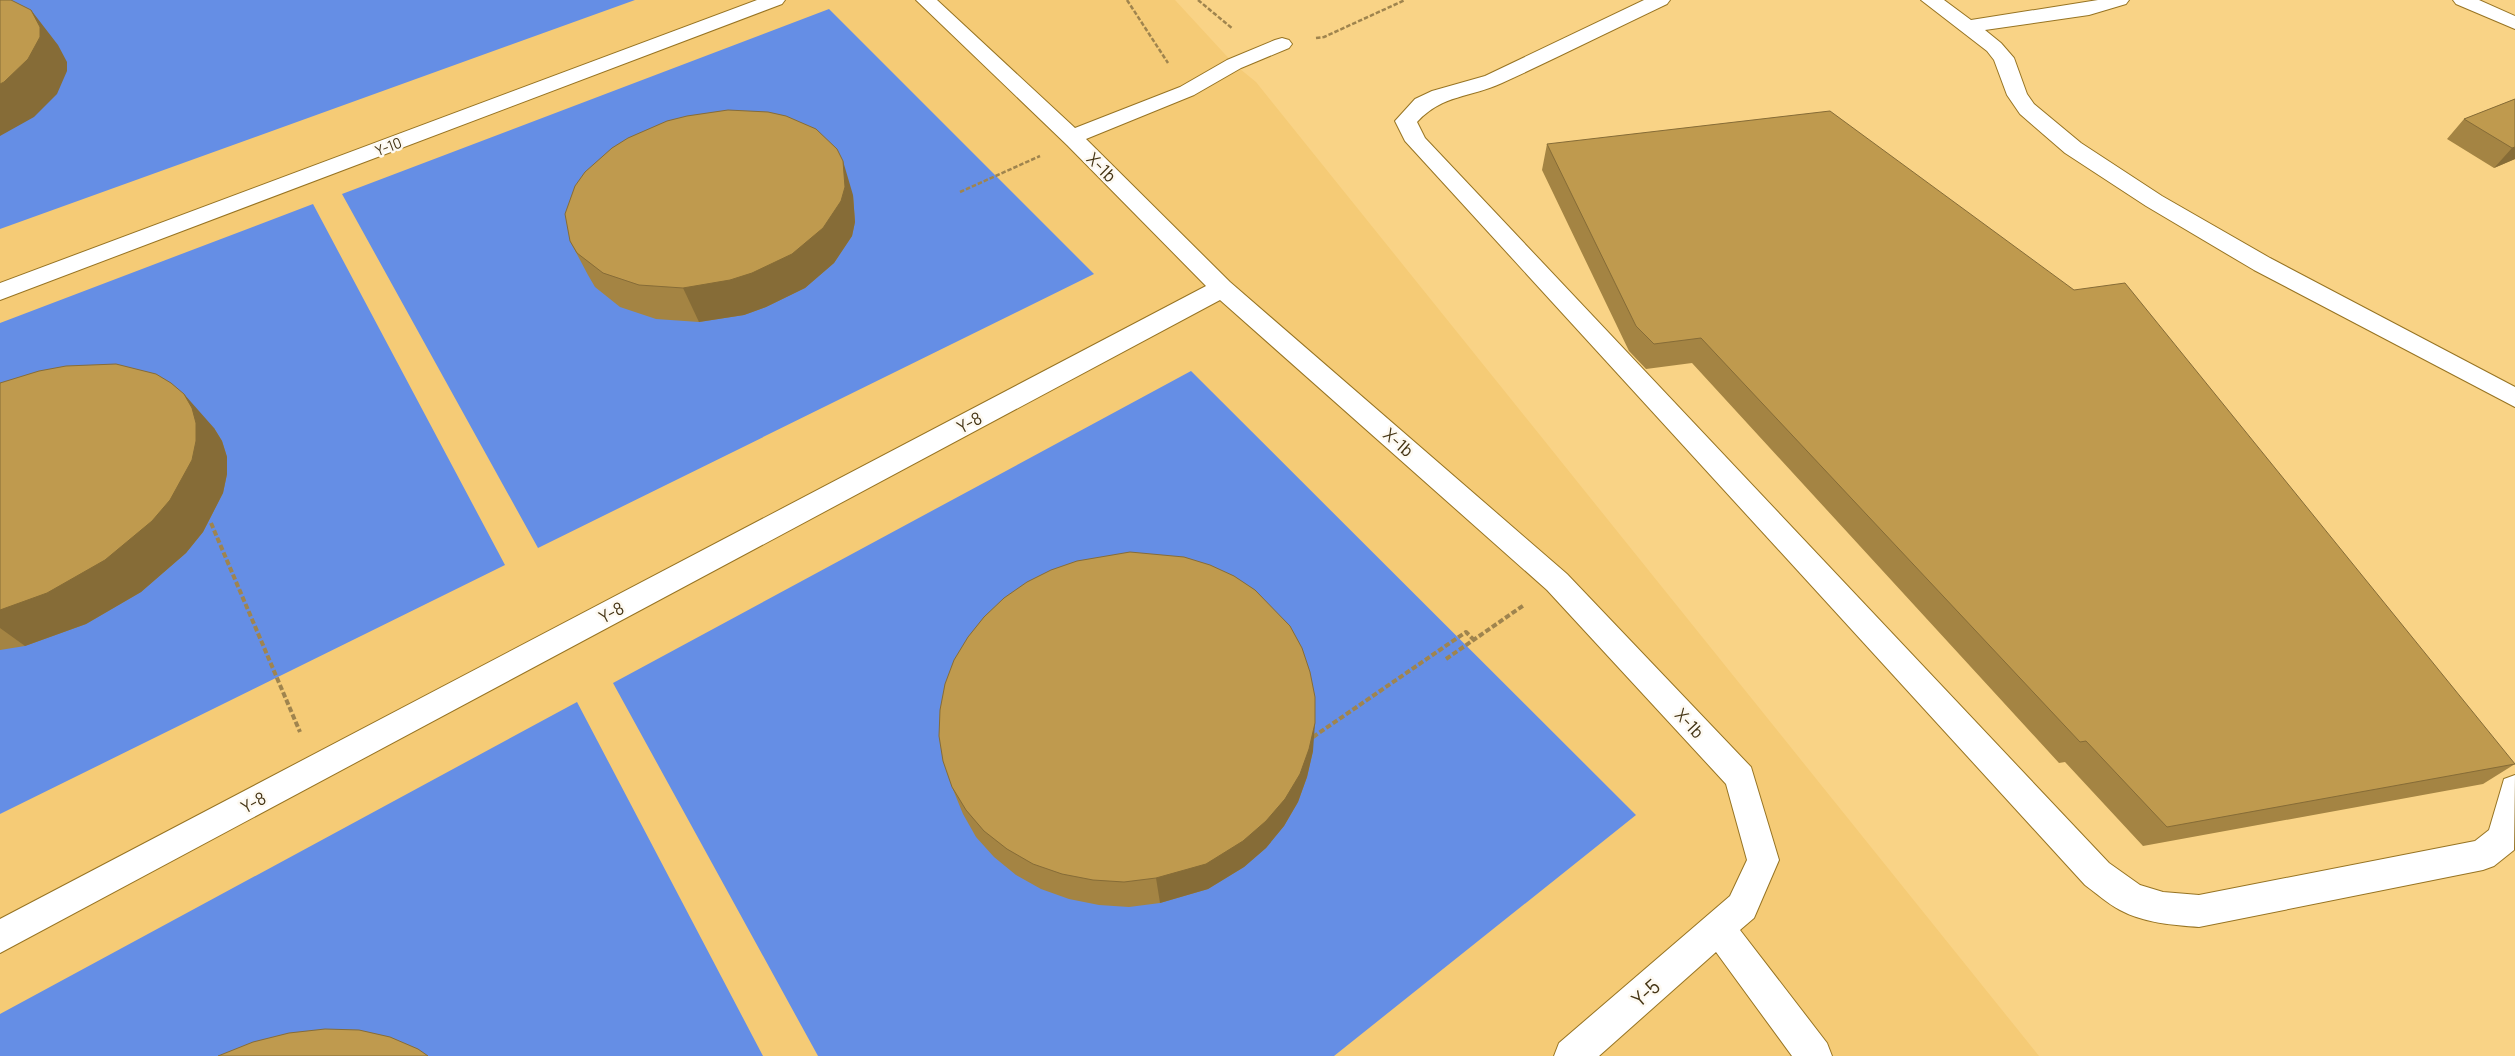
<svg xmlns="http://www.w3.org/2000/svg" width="2515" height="1056" font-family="Barlow,sans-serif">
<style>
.built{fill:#f5cb76}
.water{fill:#658ee5}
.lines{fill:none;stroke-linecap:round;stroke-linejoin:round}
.minor-casing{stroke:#977423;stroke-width:2}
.path-far1{stroke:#9f844e;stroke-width:2.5;stroke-dasharray:4.5 2;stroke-linecap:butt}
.path{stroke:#9f844e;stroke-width:4;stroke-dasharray:5.5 2.5;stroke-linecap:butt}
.minor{fill:#fff;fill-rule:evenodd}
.wall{fill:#a48443}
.shaded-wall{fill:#866c37}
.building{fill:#bf9a4e;stroke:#866c37}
.labels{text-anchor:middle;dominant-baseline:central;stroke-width:5;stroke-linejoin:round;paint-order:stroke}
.far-street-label{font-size:15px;fill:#443414;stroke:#fdf9f1}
.street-label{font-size:18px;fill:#443414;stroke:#fdf9f1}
.near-street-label{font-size:21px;fill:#443414;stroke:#fdf9f1}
</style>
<rect width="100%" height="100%" fill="#f9d386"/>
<path class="built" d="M0 0H1175L1234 64 1256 82 2039 1056H0Z"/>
<path class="water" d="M0 0H635L0 229Z
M829 9 1094 274 538 548 342 194Z
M313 204 505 565 0 814V323Z
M1191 371 1636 815 1334 1056H818L613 683Z
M577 702 763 1056H0V1014Z"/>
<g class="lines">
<defs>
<path id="minor" d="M757 0H785L782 4 0 300V283Z
M916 0H937L1075 128 1180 87 1227 60 1275 40 1282 38 1289 40 1292 44 1289 48 1241 68 1194 95 1086 139 1230 282 1567 574 1751 767 1779 860 1754 918 1740 930 1827 1043 1832 1056H1792L1716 952 1599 1056H1554L1559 1043 1730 896 1747 860 1726 784 1547 590 1220 300 0 953V919L1206 286 1067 145Z
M1644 0H1670L1667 4C1612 30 1557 58 1502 83 1470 98 1443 94 1417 122L1425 138 2109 863 2140 885 2163 892 2199 895 2475 841 2489 830 2504 779 2515 775 2514 850 2494 866 2483 870 2199 927C2173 925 2144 923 2120 910 2108 904 2096 893 2085 885L1405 141 1395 121 1415 99 1432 91 1485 76Z
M1921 0H1944L1971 20 2098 0H2129L2126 4 2089 15 1985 30 2001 43 2014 58 2027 94 2034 104 2081 143 2162 196 2270 258 2515 387V407L2254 270 2146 206 2065 153 2020 114 2007 95 1994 60 1987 51Z
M2453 0H2479L2515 16V29L2456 4Z"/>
</defs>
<use href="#minor" class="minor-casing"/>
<path class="path-far1" d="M1127 0 1168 63
M1198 0 1233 29
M1316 38 1324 37 1405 0
M960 192 1040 156"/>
<path class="path" d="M211 523 300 732
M1446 659 1524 605
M1313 737 1466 632 1474 640"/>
<use href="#minor" class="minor"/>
</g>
<path class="wall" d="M2515 99V159L2494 168 2447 139 2464 119Z
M1547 144 2515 764 2483 784 2143 846 2065 762 2059 763 1692 363 1646 369 1629 351 1542 170Z
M853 195 855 222 852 236 834 263 805 288 766 307 744 315 699 322 656 319 620 307 595 287 588 275 570 241Z
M0 383 214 428 222 441 227 457V474L223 493 203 532 186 553 141 592 86 624 25 646 0 650Z
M1313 751 1307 777 1298 802 1284 826 1266 848 1244 867 1208 889 1160 903 1129 907 1099 905 1069 899 1041 889 1016 875 994 857 976 837 963 814 952 787Z"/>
<path class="shaded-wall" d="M31 10 58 45 67 62V71L57 94 34 117 0 136V84Z
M2515 147V159L2494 168 2512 148Z
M843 161 853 195 855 222 852 236 834 263 805 288 766 307 744 315 699 322 683 288Z
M184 394 214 428 222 441 227 457V474L223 493 203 532 186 553 141 592 86 624 25 646 0 628V610Z
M1315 723 1313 751 1307 777 1298 802 1284 826 1266 848 1244 867 1208 889 1160 903 1156 878Z"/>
<path class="building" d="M0 0H11L31 10 40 27V37L28 59 4 82 0 84Z
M2515 99V147L2512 148 2464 119Z
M728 110 768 112 786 116 816 129 837 149 843 161 845 187 841 201 823 228 792 254 752 273 730 280 683 288 639 285 603 273 577 253 570 241 565 214 575 186 585 172 612 148 628 138 667 121 687 116Z
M1830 111 2074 290 2125 283 2515 764 2167 827 2086 741 2080 742 1701 338 1654 344 1636 326 1547 144Z
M116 364 156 374 171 383 184 394 192 408 196 423V441L192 460 170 500 152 521 105 560 47 593 0 610V383L39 371 66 366Z
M1130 552 1184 557 1210 565 1234 576 1255 590 1290 626 1302 648 1310 672 1315 697V723L1309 749 1300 774 1285 799 1266 821 1243 841 1206 864 1156 878 1124 882 1093 880 1062 874 1033 864 1007 849 984 831 966 810 952 787 943 761 939 736 940 710 945 684 954 660 968 637 984 617 1004 598 1027 582 1051 570 1077 561Z
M325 1029 359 1030 390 1037 418 1049 428 1056H218L253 1042 289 1033Z"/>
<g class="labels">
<g class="far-street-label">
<text transform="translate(388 146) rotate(-21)">Y-10</text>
</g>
<g class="street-label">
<text transform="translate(1102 167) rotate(45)">X-1b</text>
<text transform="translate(969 422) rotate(-28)">Y-8</text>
<text transform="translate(1399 442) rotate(41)">X-1b</text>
<text transform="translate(611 612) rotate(-28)">Y-8</text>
<text transform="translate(1690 723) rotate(47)">X-1b</text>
<text transform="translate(253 802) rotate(-28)">Y-8</text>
</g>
<g class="near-street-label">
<text transform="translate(1645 992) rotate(-41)">Y-5</text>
</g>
</g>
</svg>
